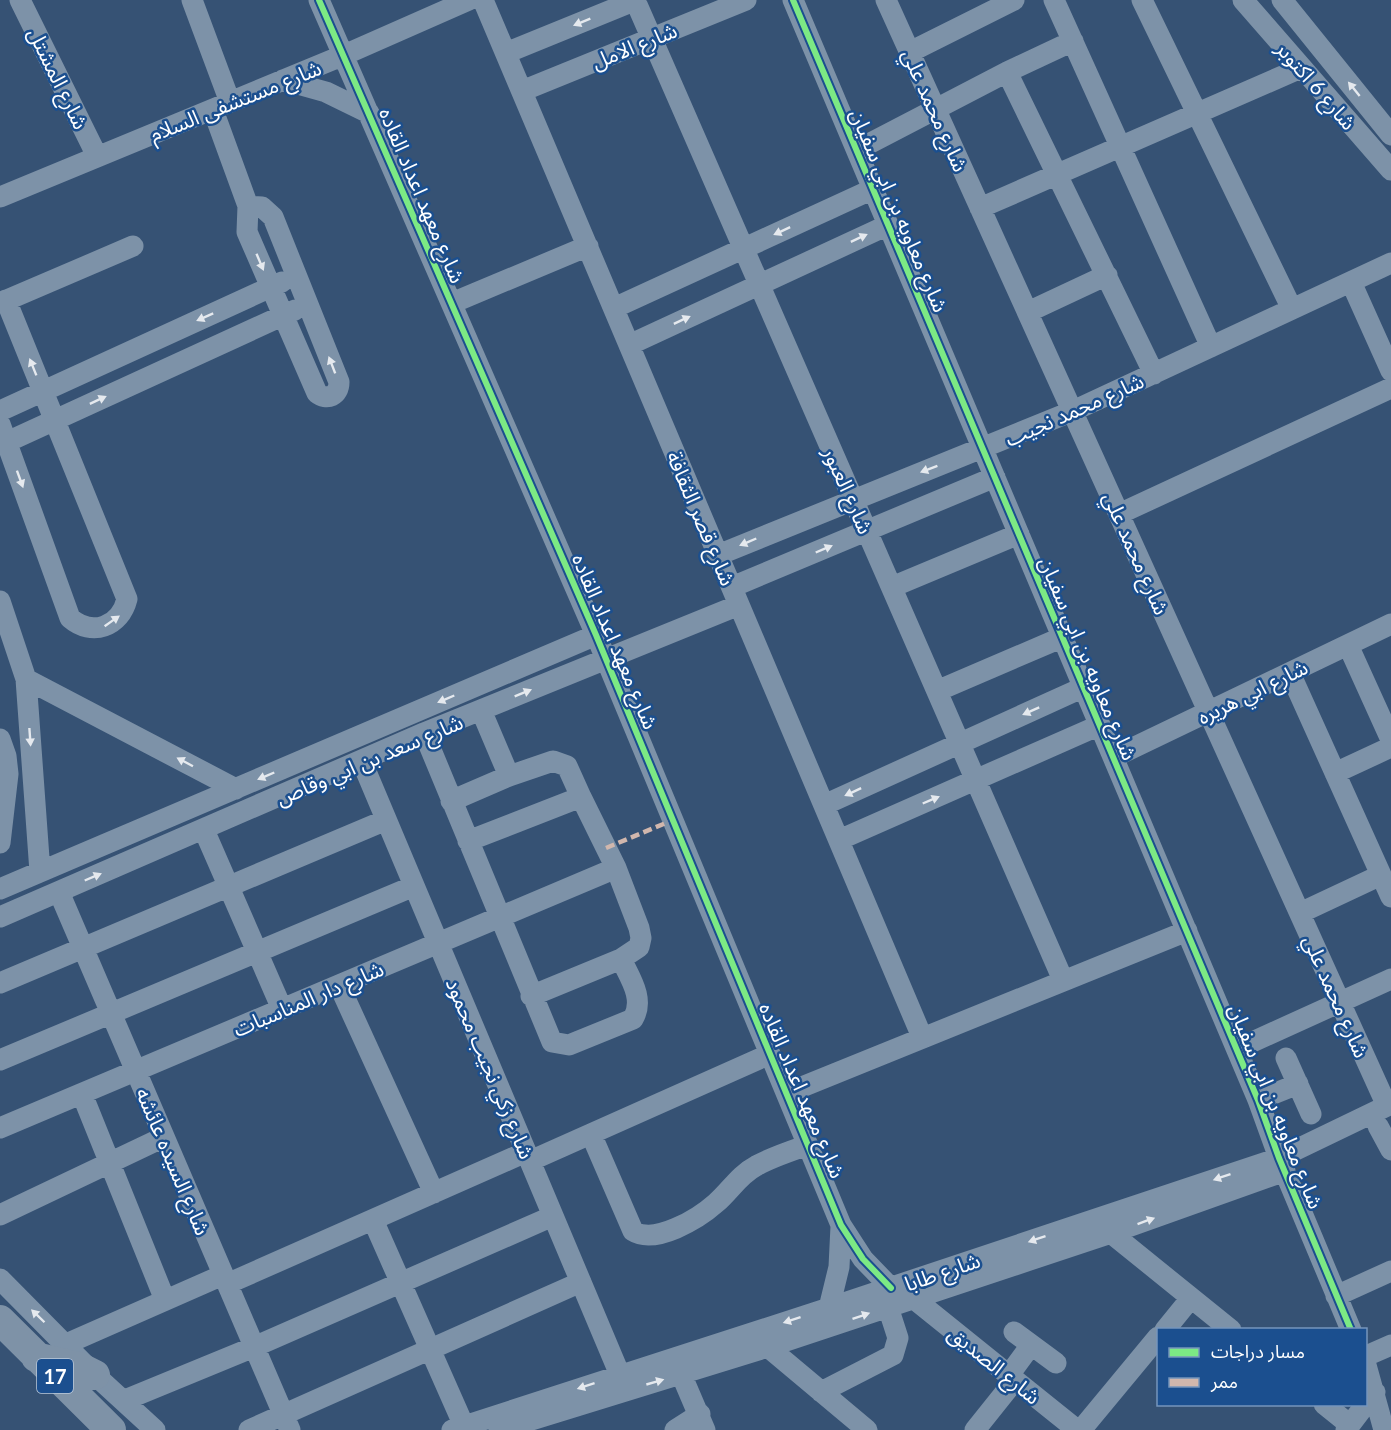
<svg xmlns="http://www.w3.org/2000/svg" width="1391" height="1430" font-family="Lato,'Noto Sans Arabic',sans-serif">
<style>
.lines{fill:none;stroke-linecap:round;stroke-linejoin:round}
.minor{stroke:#7d92a8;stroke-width:21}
.highway{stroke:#7e92a7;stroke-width:30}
.quiet{stroke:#d1b7ad;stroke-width:4.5;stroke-dasharray:9 4.5;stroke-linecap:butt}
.cycleway-casing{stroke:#1b4f8f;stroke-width:10}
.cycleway{stroke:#7ce984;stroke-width:6}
.oneway{fill:#e5e9ee}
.labels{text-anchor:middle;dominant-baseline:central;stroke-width:5;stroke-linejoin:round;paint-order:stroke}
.shield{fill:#1b4f8f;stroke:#bbcadd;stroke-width:1.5}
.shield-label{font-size:20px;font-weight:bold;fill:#fff}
.street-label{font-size:21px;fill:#fff;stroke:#1b4f8f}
</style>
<rect width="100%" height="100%" fill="#365274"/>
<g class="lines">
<path class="minor" d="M20 0 97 156
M192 0 230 102
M319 0 596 635 841 1225 863 1259 891 1288
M483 0 922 1037
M635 0 1063 980
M793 0 1258 1100 1279 1158 1351 1330
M886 0 1387 1106
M1054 0 1211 347
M1142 0 1292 309
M1243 0 1391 170
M1282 0 1391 135
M910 52 1014 0
M506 53 636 0
M1007 72 1154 374
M283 80 326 92 369 113
M522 91 746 0
M213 110 248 206 247 232 317 393C327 401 339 396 339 382L273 217 262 207 248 206
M857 150 1007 72 1073 41
M0 197 344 55 469 0
M980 208 1301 68
M1351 282 1391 371
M0 303 133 246
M452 303 588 246
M614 308 873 189
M1028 312 1107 275
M629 345 888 225
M0 411 282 282
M0 424 70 618C92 637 120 627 127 599L6 300
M7 442 295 310
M1119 514 1391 388
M718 555 1073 411 1391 263
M732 587 995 477
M892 587 1019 534
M0 601 26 679 40 872
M1348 645 1391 740
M1290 673 1391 897
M26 679 236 789
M937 691 1063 637
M481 710 509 776
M424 733 552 1042 569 1045 633 1019C645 999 630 978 621 959
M0 739 6 756 8 774 0 843
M1114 757 1391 624
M362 762 620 1375
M1335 773 1391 747
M451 801 509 776 553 761 567 766 581 797
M824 805 1084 687
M204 830 282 1009
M839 840 1100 725
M468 841 581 797 616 868 639 928 641 938 639 947 621 959 531 996
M0 889 596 635
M59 892 290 1430
M1300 913 1381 875
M0 917 424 733 739 605
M0 983 386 820
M339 985 434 1193
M1237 1049 1391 979
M1286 1058 1311 1114
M0 1060 414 886
M787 1093 1187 931
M82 1094 165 1300
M1258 1100 1298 1084
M1378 1126 1391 1150
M0 1128 616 868
M591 1134 633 1231C655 1245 698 1219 716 1203 730 1191 739 1175 756 1166 772 1157 791 1151 808 1145
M530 1161 770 1054
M0 1215 164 1137
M373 1220 464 1426
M1111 1233 1231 1330
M0 1279 95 1375 155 1430
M227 1284 526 1152
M1336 1296 1391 1271
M913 1298 1077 1430
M829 1308 839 1267 841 1226
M1165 1330 1191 1298
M1014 1332 1056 1363
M66 1344 223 1275
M768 1347 867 1430
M1366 1356 1391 1345
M676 1362 705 1430
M1366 1365 1384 1430
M1009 1375 1031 1345
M821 1392 893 1355 898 1338 888 1307
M125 1400 254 1347 553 1216
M1324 1404 1350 1425
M249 1430 581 1282
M452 1430 829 1308 1279 1158 1391 1104
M499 1430 768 1347 1111 1233 1285 1171
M675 1430 700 1414
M975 1430 1015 1380
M1081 1430 1158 1337
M1346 1430 1375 1392"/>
<path class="highway" d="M0 1320 111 1430
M36 1357 79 1367 95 1375"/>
<path class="quiet" d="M606 848 673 820"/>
<defs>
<path id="cycleway" d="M319 0 596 635 841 1225 863 1259 891 1288
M793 0 1258 1100 1279 1158 1351 1330"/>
</defs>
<use href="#cycleway" class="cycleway-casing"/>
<use href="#cycleway" class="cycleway"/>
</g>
<defs><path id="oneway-solid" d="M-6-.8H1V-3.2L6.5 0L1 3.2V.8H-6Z" transform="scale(1.5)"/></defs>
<g class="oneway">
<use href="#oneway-solid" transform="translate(582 22) rotate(158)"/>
<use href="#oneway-solid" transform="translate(1354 89) rotate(-129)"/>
<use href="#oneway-solid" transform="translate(782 231) rotate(155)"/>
<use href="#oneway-solid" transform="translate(859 238) rotate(-25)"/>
<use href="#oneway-solid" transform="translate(260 262) rotate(67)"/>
<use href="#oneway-solid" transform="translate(205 317) rotate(156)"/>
<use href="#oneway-solid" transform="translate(682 320) rotate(-25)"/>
<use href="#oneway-solid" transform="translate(332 365) rotate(-111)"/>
<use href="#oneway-solid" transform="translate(33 367) rotate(-112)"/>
<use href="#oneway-solid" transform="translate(98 400) rotate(-25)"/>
<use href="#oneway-solid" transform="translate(929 469) rotate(159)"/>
<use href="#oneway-solid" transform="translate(20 479) rotate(70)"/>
<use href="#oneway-solid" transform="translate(748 542) rotate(157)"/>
<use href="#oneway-solid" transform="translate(824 549) rotate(-23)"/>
<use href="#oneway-solid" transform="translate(112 621) rotate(-35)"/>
<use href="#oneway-solid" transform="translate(523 693) rotate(-22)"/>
<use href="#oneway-solid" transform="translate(446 699) rotate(157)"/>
<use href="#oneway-solid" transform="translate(1031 711) rotate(156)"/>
<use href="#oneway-solid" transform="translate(30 737) rotate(86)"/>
<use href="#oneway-solid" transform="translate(185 762) rotate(-152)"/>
<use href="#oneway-solid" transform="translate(266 776) rotate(157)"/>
<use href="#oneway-solid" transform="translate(853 792) rotate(155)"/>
<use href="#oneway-solid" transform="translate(931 800) rotate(-23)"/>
<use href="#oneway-solid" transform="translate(93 877) rotate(-23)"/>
<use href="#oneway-solid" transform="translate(1222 1177) rotate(161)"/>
<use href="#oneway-solid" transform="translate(1146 1221) rotate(-20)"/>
<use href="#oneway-solid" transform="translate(1037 1239) rotate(161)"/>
<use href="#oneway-solid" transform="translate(38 1316) rotate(-136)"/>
<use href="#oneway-solid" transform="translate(861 1316) rotate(-19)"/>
<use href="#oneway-solid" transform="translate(792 1320) rotate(162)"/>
<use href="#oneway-solid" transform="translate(655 1382) rotate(-16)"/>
<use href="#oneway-solid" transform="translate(586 1386) rotate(162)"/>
</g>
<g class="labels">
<rect class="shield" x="37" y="1359" width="36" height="34" rx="4.5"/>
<g class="shield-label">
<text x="55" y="1376">17</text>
</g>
<g class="street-label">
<text transform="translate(634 45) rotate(-22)">شارع الامل</text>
<text transform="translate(59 78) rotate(64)">شارع المشتل</text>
<text transform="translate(1317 85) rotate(49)">شارع 6 اكتوبر</text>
<text transform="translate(235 100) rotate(-22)">شارع مستشفى السلام</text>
<text transform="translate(936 110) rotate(66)">شارع محمد علي</text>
<text transform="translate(423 195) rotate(67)">شارع معهد اعداد القاده</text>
<text transform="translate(900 210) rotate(67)">شارع معاويه بن ابي سفيان</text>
<text transform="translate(1074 409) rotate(-24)">شارع محمد نجيب</text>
<text transform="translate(849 490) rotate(66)">شارع العبور</text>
<text transform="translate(702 518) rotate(67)">شارع قصر الثقافة</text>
<text transform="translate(1137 553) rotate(66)">شارع محمد علي</text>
<text transform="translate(616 641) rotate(67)">شارع معهد اعداد القاده</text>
<text transform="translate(1089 658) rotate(67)">شارع معاويه بن ابي سفيان</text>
<text transform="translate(1252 691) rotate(-26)">شارع ابي هريره</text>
<text transform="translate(369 759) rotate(-23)">شارع سعد بن ابي وقاص</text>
<text transform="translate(1337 996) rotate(66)">شارع محمد علي</text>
<text transform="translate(308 998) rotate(-23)">شارع دار المناسبات</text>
<text transform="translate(491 1068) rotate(67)">شارع زكي نجيب محمود</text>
<text transform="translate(803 1090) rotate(67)">شارع معهد اعداد القاده</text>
<text transform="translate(1277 1106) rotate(68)">شارع معاويه بن ابي سفيان</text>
<text transform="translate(174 1161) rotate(67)">شارع السيده عائشه</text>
<text transform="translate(942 1271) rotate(-19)">شارع طابا</text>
<text transform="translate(995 1364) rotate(39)">شارع الصديق</text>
</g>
</g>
<rect x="1157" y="1328" width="210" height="78" fill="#1b4f8f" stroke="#7695bc" stroke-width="1.5"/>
<rect x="1169" y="1348" width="30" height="9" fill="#7ce984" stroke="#7695bc" stroke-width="1.5"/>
<text x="1211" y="1358" font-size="18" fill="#ffffff">مسار دراجات</text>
<rect x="1169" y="1378" width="30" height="9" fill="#d1b7ad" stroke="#7695bc" stroke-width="1.5"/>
<text x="1211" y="1388" font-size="18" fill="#ffffff">ممر</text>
</svg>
